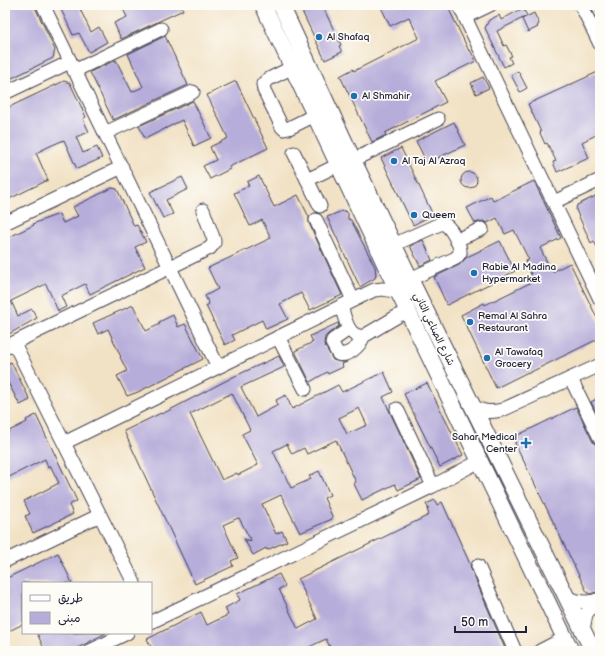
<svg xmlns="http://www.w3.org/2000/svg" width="605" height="656" font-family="'Balsamiq Sans','Playpen Sans Arabic',sans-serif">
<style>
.building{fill:#b7adda;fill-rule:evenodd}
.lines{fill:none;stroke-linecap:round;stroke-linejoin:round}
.minor-casing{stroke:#413f50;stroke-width:15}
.major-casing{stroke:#413f50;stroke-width:18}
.minor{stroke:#fff;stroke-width:13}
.major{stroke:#fff;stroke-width:16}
.poi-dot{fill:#1f6fb2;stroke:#fdfcf7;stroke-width:1.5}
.labels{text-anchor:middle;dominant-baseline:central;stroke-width:3.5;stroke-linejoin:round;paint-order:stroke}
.poi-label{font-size:10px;fill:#22223b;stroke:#fdfcf7;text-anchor:start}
.street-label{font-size:10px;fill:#22223b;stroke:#fdfcf7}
</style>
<rect width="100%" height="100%" fill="#fdfcf7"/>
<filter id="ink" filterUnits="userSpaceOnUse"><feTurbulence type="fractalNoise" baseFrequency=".025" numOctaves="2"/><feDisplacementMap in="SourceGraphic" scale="8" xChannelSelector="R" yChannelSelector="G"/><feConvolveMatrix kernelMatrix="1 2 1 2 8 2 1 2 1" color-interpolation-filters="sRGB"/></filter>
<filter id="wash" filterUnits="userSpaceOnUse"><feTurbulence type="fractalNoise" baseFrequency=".012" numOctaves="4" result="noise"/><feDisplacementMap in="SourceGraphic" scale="16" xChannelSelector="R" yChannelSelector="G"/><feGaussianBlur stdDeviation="0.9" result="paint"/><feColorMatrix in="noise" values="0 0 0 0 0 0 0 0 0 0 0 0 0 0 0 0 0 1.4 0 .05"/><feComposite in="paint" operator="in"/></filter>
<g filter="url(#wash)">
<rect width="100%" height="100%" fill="#f2e2c5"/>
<g id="blocks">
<path class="building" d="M5 5H34L55 50 53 58 12 78 5 75Z
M59 5H78L91 32 99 27 107 42 89 52 79 33 73 35Z
M121 5H181L183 10 121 39 114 23 127 17Z
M299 5H322L341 45 339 46 342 52 325 60Z
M380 5H447L469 51 470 50 476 61 435 81 446 102 385 133 386 135 372 142 340 76 353 69 354 71 419 38 409 17 390 26Z
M590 5H600V26L599 24Z
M523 8 527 16 497 31 504 46 506 45 512 56 509 57 512 63 504 67 485 28 489 20 499 15 501 20Z
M534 13 539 24 537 26 538 27 528 32 522 19Z
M165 36 188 85 113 120 90 72 116 60 132 92 143 87 128 54Z
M518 71 527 88 520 92 511 75Z
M600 71V133L582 142 589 158 557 172 553 162 556 161 547 143 545 144 540 133 541 132 528 104Z
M483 77 489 88 476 94 471 83Z
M64 81 70 83 86 117 83 119 89 132 76 137 83 153 97 147 102 158 77 169 64 140 50 146 36 153 48 180 5 201V171L8 169 5 163V109Z
M236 81 268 148 229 167 230 169 210 179 203 166 216 160 210 147 228 138 207 95Z
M193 101 211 138 194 146 182 120 145 139 139 126Z
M454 122 465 145 427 163 416 141Z
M401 148 433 215 413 225 381 158Z
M461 180a8 8 0 1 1 16 0a8 8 0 1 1-16 0Z
M259 176 274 207 298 195 309 217V223L342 295 310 310 301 293 280 304 288 319 266 329 262 320 232 335 235 340 225 345 206 306 209 304 205 296 218 289 208 268 271 238 262 220 250 226 234 193 249 186 247 182Z
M182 177 188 189 166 200 173 214 163 218 150 192Z
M534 181 561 238 540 248 552 272 570 263 600 324V338L529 373 528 372 496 388 461 315 484 303 485 305 534 281 525 261 529 260 514 230 505 234 497 218 487 223 483 221 475 223 467 208 491 196 493 201Z
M112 188 117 189 134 226 137 225 146 242 135 247 145 267 90 294 85 284 61 296 66 307 58 311 46 284 11 301 18 316 32 309 37 318 9 334 5 326V239L34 225 33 224 40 221 59 214 63 223 78 216 73 207Z
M600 194V253L594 241 591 243 576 210 577 205Z
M342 211H345L348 213V219L351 220 375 267 376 275 375 278 360 287 327 217Z
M423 240 432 260 420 266 410 246Z
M500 241 515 271 447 305 434 277 459 265 467 257Z
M133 305 146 331 160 324 159 322 173 315 178 327 185 324 203 359 138 392 127 396 117 376 127 371 120 357H121L108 329 98 334 93 323Z
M338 323 339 326 328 334 325 337 324 344 333 360 341 362H347L342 364 343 367 328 374 327 372 310 382 295 351 313 342 310 336Z
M279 356 284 367 241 387 256 417 278 405 276 400 286 395 292 409 338 385 342 392 384 372 393 392 383 397 421 479 398 490 395 484 362 500 354 484 356 482 336 440 307 454 304 448 292 454 287 444 273 451 291 488 311 479 309 476 319 471 330 495 324 498 332 516V519L300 533 281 495 262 504 276 534 282 531 287 541 267 550 266 548 253 555 244 539 251 541 239 518H238L223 525 238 558 231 561 233 566 195 584 124 431 161 413 162 414 235 376ZM232 393 250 430 242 434 258 465 238 475 237 473 222 480 190 414ZM359 408 367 425 347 434 339 418Z
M11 362 30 400 20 405 5 377V365Z
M427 383 463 455 440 467 404 394Z
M600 397V420L591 402Z
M576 407 593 442 596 445 600 446V591L590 594 587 592 515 443 518 435Z
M36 415 77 501 69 505 73 514 33 533 25 516 30 514 24 501 59 483 50 465 48 467 45 459 5 479V433L27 422 26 420Z
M435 500 437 505 442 502 470 564 471 569 506 651H332L326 639 307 648 309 651H153L147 639 201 612 207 625 228 615 225 608 240 600 237 594 279 574 285 586 279 589 298 629 317 619 298 579 429 515 427 509H429L426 504Z
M58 553 72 583H23V624L5 633V579Z
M37 633H106L72 651H45Z"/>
</g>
</g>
<g filter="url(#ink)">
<use href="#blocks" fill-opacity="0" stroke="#413f50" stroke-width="1"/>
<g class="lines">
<defs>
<path id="minor" d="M43 5 218 367
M459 5 600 299
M581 5 600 44
M465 17 490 5
M293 67 267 80 263 84 264 90 282 127 284 129 289 128 315 115
M74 71 161 29
M5 93 70 62
M105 133 193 92
M294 153 320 206
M353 160 438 119
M307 180 338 165
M554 202 600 180
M316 220 353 300
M5 223 122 167
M456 240 482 229
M393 245 442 223C450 225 461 245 460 253L456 258 410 279
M341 306C345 318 348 339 364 336L408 310
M349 329 333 340 332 343 338 354C348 357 360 346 363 337
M278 337 305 389
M14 343 134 583
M5 347 210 248 214 243V240L203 210
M571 379 600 438
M471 405C482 412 490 413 502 410L600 365
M397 409 433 486
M64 443 374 290 383 289 399 292
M5 561 100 515
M478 566 515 651
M568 598C578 602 589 604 600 599
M151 622 433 486 480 461
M583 630 586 614 596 601
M90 651 127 633
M540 651 565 638"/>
<path id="major" d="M263 5 387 268 571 651
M281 5 353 160 410 279 593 651"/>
</defs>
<use href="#minor" class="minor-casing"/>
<use href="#major" class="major-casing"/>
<use href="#minor" class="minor"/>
<use href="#major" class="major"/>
</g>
</g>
<g class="poi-dot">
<circle cx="319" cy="37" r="4"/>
<circle cx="354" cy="96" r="4"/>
<circle cx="394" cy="161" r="4"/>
<circle cx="414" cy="215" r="4"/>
<circle cx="474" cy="273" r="4"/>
<circle cx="470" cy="322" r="4"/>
<circle cx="487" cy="358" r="4"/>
<path d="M524 437h4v4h4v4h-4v4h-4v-4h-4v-4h4z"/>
</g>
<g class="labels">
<g class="poi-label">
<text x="327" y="37">Al Shafaq</text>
<text x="362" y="96">Al Shmahir</text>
<text x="402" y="161">Al Taj Al Azraq</text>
<text x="422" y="215">Queem</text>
<text x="482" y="267">Rabie Al Madina<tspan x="482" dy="12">Hypermarket</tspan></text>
<text x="478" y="316">Remal Al Sahra<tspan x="478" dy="12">Restaurant</tspan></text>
<text x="495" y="352">Al Tawafaq<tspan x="495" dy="12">Grocery</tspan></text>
<text x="517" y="437" text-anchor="end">Sahar Medical<tspan x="517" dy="12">Center</tspan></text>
</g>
<g class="street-label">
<text transform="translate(434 329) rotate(64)">شارع الصناعي الثاني</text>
</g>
</g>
<rect width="605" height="656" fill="none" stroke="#fdfcf7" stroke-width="20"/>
<rect x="22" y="582" width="130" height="52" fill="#fdfcf7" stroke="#a5a5ac"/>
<rect x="30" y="595" width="20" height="6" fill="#ffffff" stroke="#a5a5ac"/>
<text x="58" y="602" font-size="12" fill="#22223b">طريق</text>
<rect x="30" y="612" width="20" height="12" fill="#b7adda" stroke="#a5a5ac"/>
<text x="58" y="622" font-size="12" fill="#22223b">مبنى</text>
<path d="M455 626v6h71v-6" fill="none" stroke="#22223b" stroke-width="2"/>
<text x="461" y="626" font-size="12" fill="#22223b" stroke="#fdfcf7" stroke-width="3" paint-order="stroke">50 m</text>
</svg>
